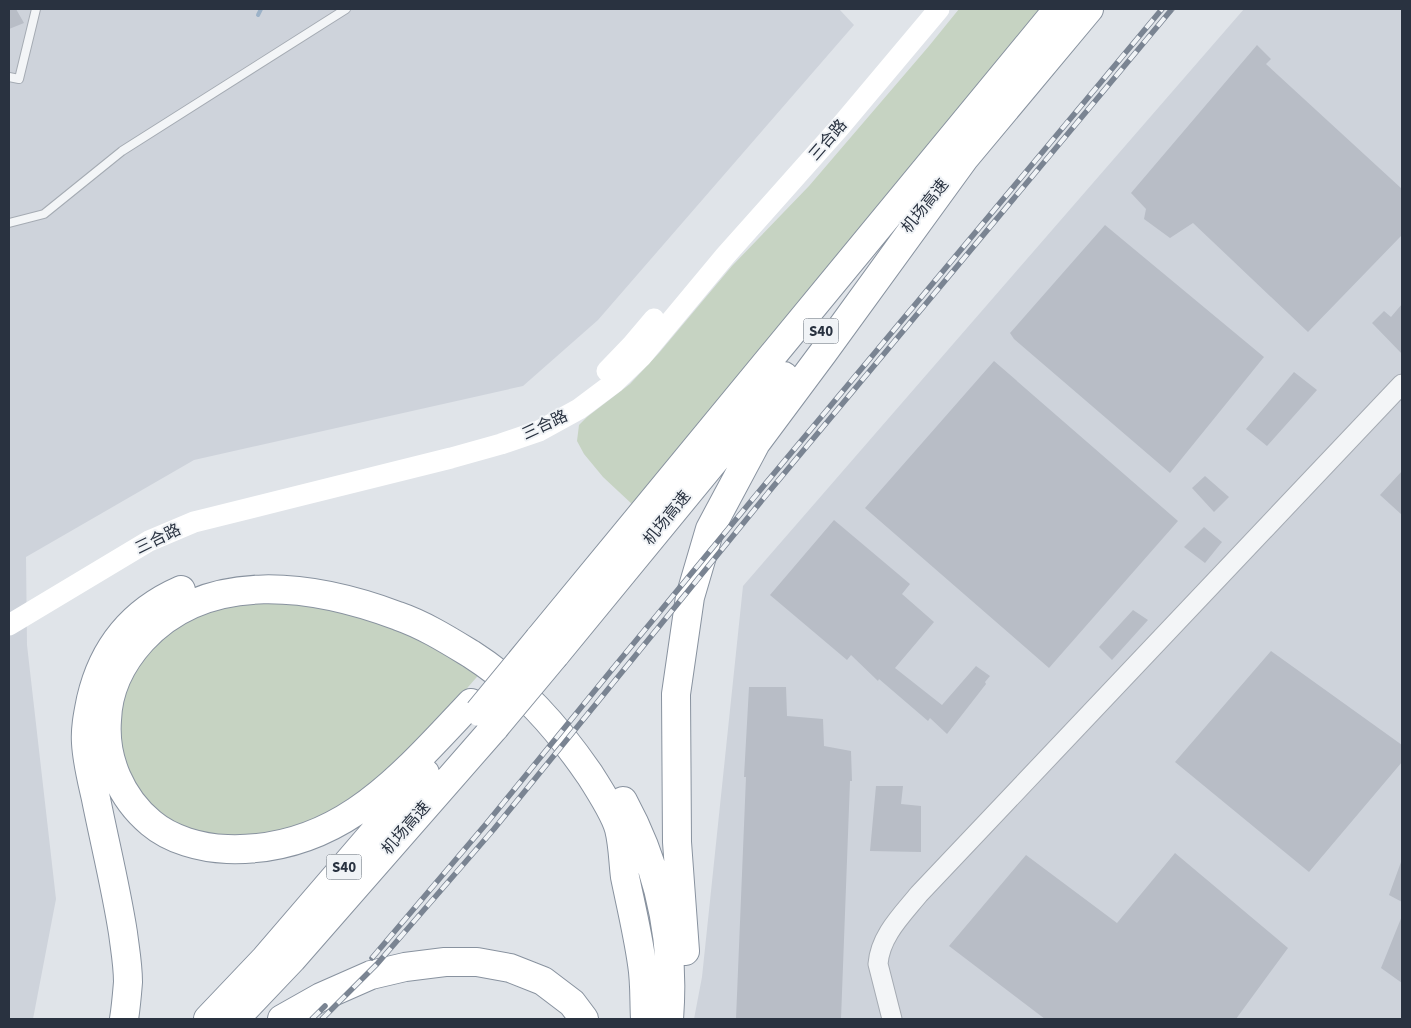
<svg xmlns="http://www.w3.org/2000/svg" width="1411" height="1028" font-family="'Source Sans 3','Noto Sans SC',sans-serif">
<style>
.built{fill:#ced3db}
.green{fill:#c6d3c2}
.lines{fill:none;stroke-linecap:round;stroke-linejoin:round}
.stream{stroke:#9cb2c8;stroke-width:4}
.building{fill:#b8bdc6}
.service-casing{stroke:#a5abb3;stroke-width:10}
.tertiary-casing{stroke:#a5abb3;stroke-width:21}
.motorway-casing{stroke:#88929f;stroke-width:30}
.service{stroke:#f3f5f7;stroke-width:8}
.tertiary{stroke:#f3f5f7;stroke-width:19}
.secondary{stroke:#fff;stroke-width:21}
.motorway{stroke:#fff;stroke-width:28}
.rail-casing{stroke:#7a8492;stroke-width:5.5}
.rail{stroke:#f0f3f6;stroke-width:4;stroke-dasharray:11;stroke-linecap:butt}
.motorway-bridge-casing{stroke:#88929f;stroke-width:30;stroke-linecap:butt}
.motorway-bridge{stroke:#fff;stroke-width:28}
.labels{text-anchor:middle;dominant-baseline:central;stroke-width:4;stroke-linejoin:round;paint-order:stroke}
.shield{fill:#f0f3f6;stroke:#656c77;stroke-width:1}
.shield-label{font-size:15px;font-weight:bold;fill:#293240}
.street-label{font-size:16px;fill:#293240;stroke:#f0f3f6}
</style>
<rect width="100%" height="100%" fill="#e0e4e9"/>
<path class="built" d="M9 9H839L854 25 598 320 523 386 194 460 26 557 27 645 56 899 33 1019H9Z
M1244 9H1402V1019H694L702 977 743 586Z"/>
<path class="green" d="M959 9H1049L633 505 603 477 584 454 577 441 579 425 587 417 630 384 659 353 732 266 809 186 929 46Z
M273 596 375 615 483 670 447 711 366 795 281 835 201 837 166 823 136 798 116 752 119 690 129 666 201 606Z"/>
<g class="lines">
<path class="stream" d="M258 15 261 9"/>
</g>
<path class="building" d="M9 9H16L24 23 9 29Z
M1257 45 1271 59 1266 64 1402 189V235L1308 332 1193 223 1170 238 1144 219 1146 209 1131 193Z
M1105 225 1264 357 1170 473 1014 339 1010 333Z
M1402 304V354L1372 323 1384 311 1391 317Z
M994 361 1178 521 1049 668 865 508Z
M1294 372 1317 390 1267 446 1246 429Z
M1402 471V515L1380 495Z
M1205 476 1229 497 1214 512 1192 488Z
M834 520 910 584 902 594 934 622 895 668 942 705 976 666 990 676 985 682 986 684 947 734 930 718 928 721 879 679 878 681 851 655 847 660 770 595Z
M1204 527 1222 542 1205 563 1184 547Z
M1133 610 1148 620 1112 660 1099 647Z
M1271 651 1402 745V762L1309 872 1175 762Z
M749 687H786L787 716 823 719 824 746 851 751 852 781H850L841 1019H736L746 777H744Z
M876 786H903L901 804 921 806V852L870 851Z
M1175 853 1288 948 1236 1019H1045L949 946 1026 855 1117 923Z
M1401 862H1402V902L1389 895Z
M1402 916V983L1381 968Z"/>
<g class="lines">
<defs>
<path id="service" d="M9 77 19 79 36 9
M9 223 44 214 122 151 346 9"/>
<path id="tertiary" d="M892 1019 878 964C880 936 902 915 919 894L1402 384"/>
<path id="motorway" d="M958 166 1089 9
M539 639 1058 9
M555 655 784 376
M471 703C401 777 339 853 227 849 201 848 171 840 151 823 121 798 104 759 107 720 108 689 121 663 142 640 208 568 315 585 398 616 424 625 448 640 471 654 521 686 557 727 590 775 599 789 615 814 619 829 623 845 623 861 625 877 631 906 638 935 642 964 645 982 644 1001 645 1019
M623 801C660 869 675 943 669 1019
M685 951 677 842 676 694 690 597 710 529 756 443 823 353 969 152
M124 1019C126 1007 127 994 128 982 128 965 125 949 123 933 116 888 105 844 96 799 92 781 87 762 86 743 85 728 88 714 91 699 103 647 133 611 181 590
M208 1019 265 959 425 773
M235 1019 292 959 495 727
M282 1019 321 997 371 975 405 967 445 962H477L510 968 543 981 572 1003 584 1019"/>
</defs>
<use href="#service" class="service-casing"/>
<use href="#tertiary" class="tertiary-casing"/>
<use href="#motorway" class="motorway-casing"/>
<use href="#service" class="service"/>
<use href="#tertiary" class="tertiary"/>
<path class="secondary" d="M607 371 632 345 654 319
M9 625 149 541 194 522 451 458 501 444 539 431 579 409 615 382 641 357 725 256 839 128 939 9"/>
<use href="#motorway" class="motorway"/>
<defs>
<path id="rail" d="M372 958 486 824 610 672 766 483 1162 9
M312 1019 325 1006
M322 1019 377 964 494 829 772 488 1172 9"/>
</defs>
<use href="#rail" class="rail-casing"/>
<use href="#rail" class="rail"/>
<defs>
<path id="motorway-bridge" d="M479 712 539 639
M495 727 555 655"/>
</defs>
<use href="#motorway-bridge" class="motorway-bridge-casing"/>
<use href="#motorway-bridge" class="motorway-bridge"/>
</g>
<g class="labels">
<g class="shield">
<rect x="803.5" y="318.5" width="35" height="25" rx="4"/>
<rect x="326.5" y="854.5" width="35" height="25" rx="4"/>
</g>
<g class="shield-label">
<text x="821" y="331">S40</text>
<text x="344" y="867">S40</text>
</g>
<g class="street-label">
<text transform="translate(828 140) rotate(-49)">三合路</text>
<text transform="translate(925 206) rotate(-51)">机场高速</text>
<text transform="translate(545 425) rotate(-25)">三合路</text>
<text transform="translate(667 518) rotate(-51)">机场高速</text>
<text transform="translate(158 539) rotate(-26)">三合路</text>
<text transform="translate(406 828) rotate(-49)">机场高速</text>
</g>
</g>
<rect width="1411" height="1028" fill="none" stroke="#293240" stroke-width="20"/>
</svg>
